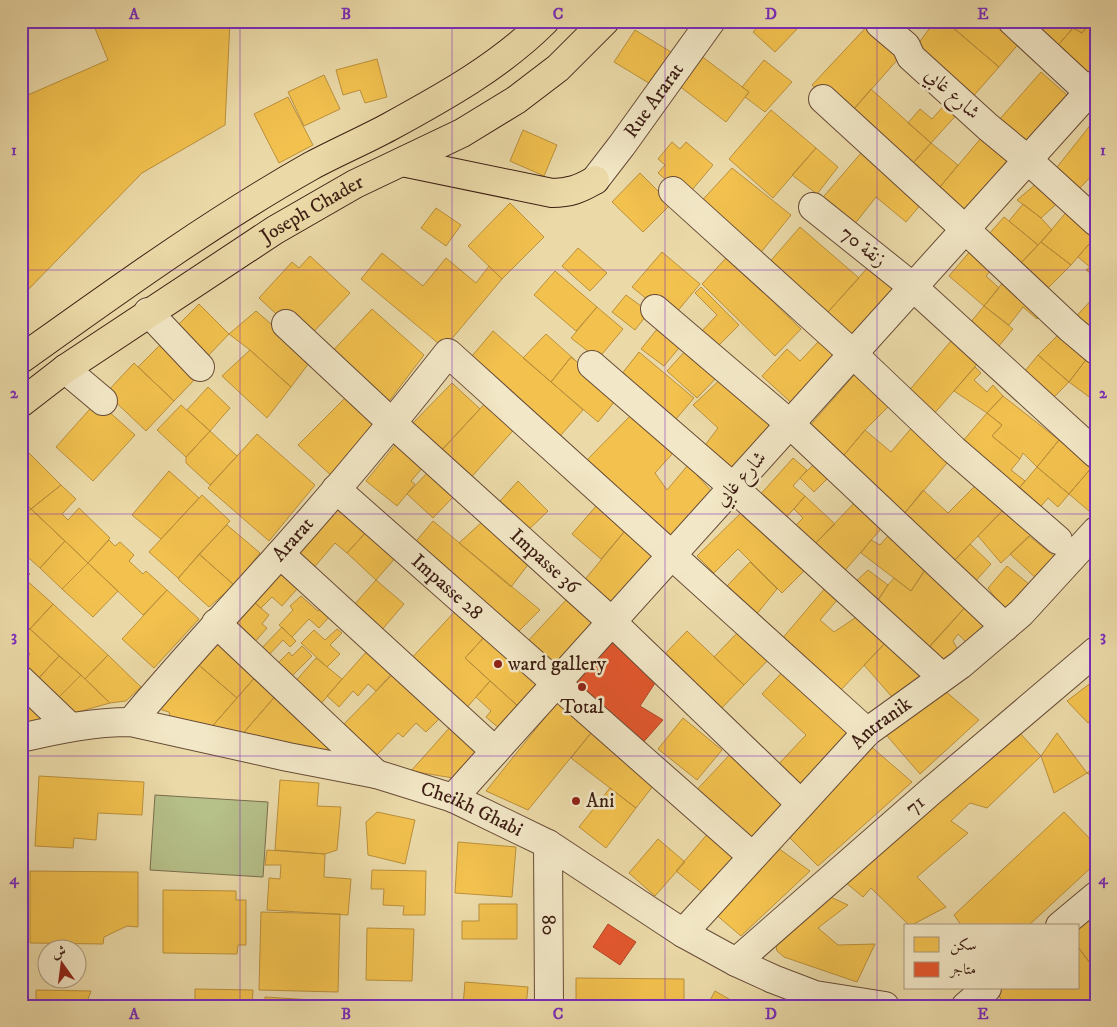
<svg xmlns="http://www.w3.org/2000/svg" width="1117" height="1027" font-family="'IM FELL DW Pica',Amiri,serif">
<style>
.green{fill:#b6c089;stroke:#796e4e}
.homes{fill:#f2c14e;stroke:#bb903c}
.shops{fill:#e4572e;stroke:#b24626}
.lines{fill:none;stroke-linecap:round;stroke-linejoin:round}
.minor-casing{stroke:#684c38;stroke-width:30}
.highway-casing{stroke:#3c1d12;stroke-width:30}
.minor{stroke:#f2e7c6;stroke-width:28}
.highway{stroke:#ebdaa8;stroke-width:28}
.grid{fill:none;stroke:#7b2cbf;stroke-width:1;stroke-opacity:0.55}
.poi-dot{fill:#8f2418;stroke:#f2e7c6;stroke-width:2}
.labels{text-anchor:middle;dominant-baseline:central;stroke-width:5;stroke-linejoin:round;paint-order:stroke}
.street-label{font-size:20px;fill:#3c1d12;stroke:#f2e7c6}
.poi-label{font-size:20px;fill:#3c1d12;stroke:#f2e7c6;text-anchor:start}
.neatline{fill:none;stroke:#7b2cbf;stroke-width:2}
.grid-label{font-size:16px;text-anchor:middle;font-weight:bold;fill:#7b2cbf}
</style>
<rect width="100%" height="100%" fill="#ebdaa8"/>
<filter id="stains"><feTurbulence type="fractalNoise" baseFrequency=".004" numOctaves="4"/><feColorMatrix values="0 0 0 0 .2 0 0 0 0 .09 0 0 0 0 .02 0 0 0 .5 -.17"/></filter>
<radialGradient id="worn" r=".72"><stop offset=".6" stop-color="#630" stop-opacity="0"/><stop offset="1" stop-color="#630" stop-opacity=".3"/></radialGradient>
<path class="green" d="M155 795 268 802 263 877 150 870Z"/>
<path class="homes" d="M92 21H230L225 125 142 173 21 297V98L108 60Z
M763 21H790L798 28 775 52 753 32Z
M872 21 906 50 847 117 812 85Z
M878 21H913L899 38Z
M935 21H945L999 67 969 101 912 52Z
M945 21H1010L1026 35 999 67Z
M1019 21H1065L1073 28 1053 51Z
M1065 21H1092L1082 33 1073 28Z
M1092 21H1096V77L1089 84 1053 51 1073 28 1082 33Z
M635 30 671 52 652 85 614 62Z
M700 55 749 92 726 122 678 85Z
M377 59 387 97 365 103 360 90 343 95 336 70Z
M764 60 792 82 765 112 745 97 749 92 742 87Z
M1041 72 1075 102 1028 156 992 128Z
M324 75 340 109 304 126 288 92Z
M871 89 931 143 905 172 847 117Z
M288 97 313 145 279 163 254 114Z
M948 101 960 111 931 143 908 123 920 109 932 119Z
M771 110 816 148 773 198 729 159Z
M1096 118V171L1078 190 1054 171Z
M523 130 557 145 544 176 510 161Z
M981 138 1013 165 964 222 934 194Z
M672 142 680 149 686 142 713 165 686 197 658 173 665 165 658 159Z
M931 143 958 165 934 194 905 172Z
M868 145 927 197 906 222 876 197 850 230 818 203Z
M816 148 838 167 817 194 792 175Z
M732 168 791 215 754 261 695 208Z
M640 173 671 204 643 232 612 202Z
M1036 184 1063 198 1041 218 1017 200Z
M510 203 544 237 502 279 468 246Z
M1023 204 1041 218 1052 230 1038 245 1009 221Z
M436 208 461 225 446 246 421 228Z
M1069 209 1096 229V236L1071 265 1041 242Z
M1004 217 1038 245 1019 265 989 234Z
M800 227 859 278 826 314 768 264Z
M1095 237H1096V277L1086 270 1090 267 1078 257Z
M1041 242 1071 265 1047 289 1019 265Z
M578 248 607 273 590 291 562 266Z
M972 249 994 267 986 276 999 288 984 306 949 276Z
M662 252 700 284 671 319 632 287Z
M382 253 423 286 446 258 476 283 489 266 502 279 444 348 361 279Z
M310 256 350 293 305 341 259 298 292 262 299 268Z
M727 257 801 329 775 356 702 284Z
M869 266 906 291 853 349 821 320Z
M555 271 597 307 576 331 534 295Z
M1004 281 1043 312 1037 319 1023 307 1009 325 984 306Z
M701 287 739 325 715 349 699 334 717 315 695 293Z
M626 295 649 312 635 330 612 312Z
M1096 295V332L1089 340 1070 323Z
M199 304 229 334 205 359 174 329Z
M984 306 1013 329 994 352 965 329Z
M597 307 623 329 598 359 571 338Z
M372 309 424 355 384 408 326 358Z
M256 311 312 359 291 387 250 350 229 334Z
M662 323 683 343 664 366 641 349Z
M493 331 583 410 553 444 467 362Z
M1061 332 1088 357 1069 382 1038 355Z
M546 334 575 360 571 357 551 382 523 358Z
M820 340 842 360 797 408 762 376 787 349 800 361Z
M164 341 199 375 174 401 138 367Z
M951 341 978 363 933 415 907 393Z
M688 348 719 375 697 398 667 371Z
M250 350 291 387 267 418 222 376Z
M639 352 694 398 670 426 617 380Z
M1038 355 1069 382 1049 402 1020 377Z
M571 357 619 396 598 422 551 382Z
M1088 357 1096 362V402L1069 382Z
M134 363 174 401 146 431 106 393Z
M975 367 981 373 974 380 987 392 993 385 1003 396 987 413 954 391Z
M856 373 891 404 865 430 839 461 806 430Z
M723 377 778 428 731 479 700 452 718 428 693 405Z
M452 383 480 409 439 453 410 426Z
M208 387 230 408 210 431 187 410Z
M1003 396 1059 440 1037 467 1023 453 1020 459 992 436 1002 425 987 413Z
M345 398 377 424 334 478 298 445Z
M489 399 518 425 467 482 439 453Z
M97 401 135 435 93 481 56 447Z
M181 405 210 431 186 457 157 430Z
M987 413 1002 425 992 436 1020 459 1011 470 1025 481 1016 492 956 449Z
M632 414 674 452 655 473 667 490 688 465 713 493 670 538 585 462Z
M914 425 952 457 904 514 839 461 865 430 891 452Z
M210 431 237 456 210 485 186 463V457Z
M257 434 315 485 269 541 208 488Z
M1059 440 1092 467 1069 494 1037 467Z
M396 444 424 466 411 481 415 484 397 506 366 481Z
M24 448 61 485 31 509 21 500V451Z
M793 458 807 470 793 486 805 496 785 519 759 496Z
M817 461 831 475 814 492 800 478Z
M1037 467 1069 494 1058 507 1048 498 1037 511 1016 492Z
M1092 467 1096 470V517L1069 494Z
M431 469 457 493 433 518 407 494Z
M169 471 199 498 161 539 132 515Z
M518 481 548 511 522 536 493 509Z
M978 483 1002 511 952 563 904 514 923 490 948 513Z
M61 485 76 499 62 514 68 520 79 508 110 538 88 563 31 509Z
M202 495 230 521 178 578 149 552Z
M805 496 835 524 812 547 793 528 803 518 794 509Z
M21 500 31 509 21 519Z
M857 500 886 523 841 575 812 547Z
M338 503 368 530 347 553 335 543 311 571 292 554Z
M597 505 629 526 601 559 572 534Z
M747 507 807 568 782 593 738 549 714 573 697 556Z
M31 509 65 541 40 568 21 551V519Z
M1002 511 1031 535 1001 563 978 536Z
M433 521 540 610 515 635 412 546Z
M483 521 530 562 511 587 459 543Z
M227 525 260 553 234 585 199 554Z
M368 530 397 556 376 580 347 553Z
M893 530 929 564 911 591 861 553 871 540 880 545Z
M625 531 659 559 608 617 577 589Z
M1029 536 1059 560 1039 581 1010 554Z
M109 540 115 546 120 542 134 555 129 561 143 574 146 571 167 590 143 615 88 563Z
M65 541 88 563 62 589 40 568Z
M970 544 991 564 973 584 952 563Z
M199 554 234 585 209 607 178 579Z
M750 562 777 589 756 615 727 586Z
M88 563 118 591 93 617 62 589Z
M929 564 971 601 925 652 875 605 888 585 894 578 911 591Z
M21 566 30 574 21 583Z
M1007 566 1030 585 1006 612 988 588Z
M868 570 888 585 872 608 851 586Z
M278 572 297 589 282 606 272 597 261 608 255 603 259 598 255 596Z
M25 579 53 604 30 629 21 621V583Z
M376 580 404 604 375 638 347 613Z
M826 587 838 599 820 620 834 632 858 616 887 641 839 692 775 647Z
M167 590 199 619 154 668 122 639Z
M301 596 318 611 321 608 330 616 319 628 309 619 292 637 279 625 293 610 290 606Z
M566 600 598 625 554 671 527 642Z
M255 603 269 615 262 624 267 628 253 644 228 622 242 606 248 611Z
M53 604 108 655 85 679 30 629Z
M966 606 993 629 972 648 958 634 953 641 962 657 944 669 927 649Z
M458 608 487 634 465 658 490 681 463 712 408 662Z
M21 621 30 629 21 638Z
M282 627 296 641 290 647 283 640 265 659 258 652Z
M30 629 59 656 37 680 21 665 30 654 21 646V638Z
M337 629 342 633 330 645 340 654 327 667 301 643 314 630 325 640Z
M740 630 770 658 744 685 714 657Z
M687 631 744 685 717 713 660 659Z
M487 634 542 684 520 708 465 658Z
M213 637 257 675 237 698 193 660Z
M887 641 927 675 893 698 864 665Z
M302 646 312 656 288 680 274 667 289 652 292 656Z
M368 650 393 672 376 691 368 684 358 696 353 691 339 707 327 696Z
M108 655 141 687 126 701 110 703 85 679Z
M59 656 81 675 57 699 37 680Z
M316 658 342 679 319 706 293 684Z
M193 660 237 698 209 730 172 722 169 712 162 710 160 700Z
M786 668 855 731 798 792 774 769 806 735 762 694Z
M81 675 110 703 71 714 57 699Z
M257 675 278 693 239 738 209 730Z
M392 675 442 716 426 732 416 723 403 737 398 733 375 757 342 726Z
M1096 679V717L1088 723 1067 701Z
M490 681 520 708 500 729 486 717 491 711 476 697Z
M21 689 47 719 21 725Z
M944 690 979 720 920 774 882 730Z
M278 693 339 744 328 757 239 738Z
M559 700 595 728 528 810 486 791Z
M683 718 722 750 697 780 658 749Z
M451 726 478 751 453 778 411 771Z
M595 728 660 777 636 808 571 758Z
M1018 731 1041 756 987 808 970 803 951 821 968 833 917 877 946 907 910 926 871 888 863 897 845 882Z
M1057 733 1087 773 1054 793 1041 756Z
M867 743 912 782 818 866 785 833Z
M735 749 790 801 747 847 691 796Z
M1096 766V779L1087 773Z
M39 776 144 782 142 815 98 813 96 840 74 838 73 848 35 846Z
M280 780 319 783 317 806 341 807 337 850 325 854 275 850Z
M610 788 636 808 606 848 579 827Z
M377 812 415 820 405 864 368 855 366 822Z
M1064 812 1096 845V863L1028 926H962L954 915Z
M709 832 742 859 709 898 676 871Z
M658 839 685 862 655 896 629 873Z
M458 842 516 847 512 897 455 893Z
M775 846 810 871 741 936 714 913Z
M267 850 325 854 324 877 351 879 348 915 267 910 269 878 280 879 281 865H265Z
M372 870 426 871 425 915H403L404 906 383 905 384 889H371Z
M30 871 138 872V927L127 926 104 937 103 944 30 943Z
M163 890 236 891V900H246V945H238L237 954 163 953Z
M824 894 848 905 818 928 838 945 875 944 857 982 784 957 777 951 775 940Z
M479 904H517V939H462V921H479Z
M261 912 340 914 338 992 259 990Z
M1096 914V971L1078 947V929Z
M367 928 414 929 412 981 366 980Z
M1078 947 1096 971V1006L1004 1005 997 992 1001 988H1078Z
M576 978 684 979V1005L576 1006Z
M465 982 528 987 526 1006H463Z
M195 989 253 990 252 1006H195Z
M36 990 91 991 87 1002 130 1003V1006H36Z
M715 991 741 1006H707Z
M265 997 345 1002V1006H265Z"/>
<path class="shops" d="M618 637 659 677 640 706 663 720 639 747 570 686Z
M608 924 636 942 620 965 593 947Z"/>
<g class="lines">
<defs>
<g id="minor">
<path d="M1012 21 1096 99"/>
<path d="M880 24 906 46 911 57 988 127 1028 160 1096 222"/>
<path d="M823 99 966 230 1071 329 1096 350"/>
<path id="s1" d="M595 180 622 145 711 21"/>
<path d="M673 191 853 354 954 450 1058 540"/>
<path d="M813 207 913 287 1096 454"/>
<path d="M655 309 790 424 1005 627"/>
<path d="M148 312 200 367"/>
<path id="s2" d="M286 324 393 424 612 622 801 804"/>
<path d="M592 365 733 487 942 677"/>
<path d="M65 369 103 401"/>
<path id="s3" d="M336 489 752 856"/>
<path d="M280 554 495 751"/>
<path d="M216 623 376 774"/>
<path d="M21 680 69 726"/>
<path id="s4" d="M131 722C179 664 230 610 280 554 338 489 394 422 448 353L867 732"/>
<path id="s5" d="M21 738C59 729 93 722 131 722L288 757 376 774 453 798 548 844 683 933 736 962 773 979 815 995 885 1006"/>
<path d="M453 798 1096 84"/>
<path id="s6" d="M548 844 549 1006"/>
<path d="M1060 926 1096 896"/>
<path id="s7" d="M683 933 867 732 960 665 1021 613 1096 531"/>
<path id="s8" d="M736 962 930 792 1096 651"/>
<path d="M966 1006 987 988"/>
</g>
<g id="highway">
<path d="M402 162 552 193C569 193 580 189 595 180"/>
<path d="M21 359C115 292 210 223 311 166 337 152 363 141 389 127 444 97 500 66 545 21"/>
<path id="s9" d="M21 403 65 369 275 230 355 184 462 133 516 100 558 68 605 21"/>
</g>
</defs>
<use href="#minor" class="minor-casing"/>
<use href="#highway" class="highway-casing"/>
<use href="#minor" class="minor"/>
<use href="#highway" class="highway"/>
</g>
<path class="grid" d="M240 21V1006M452 21V1006M665 21V1006M877 21V1006M21 270H1096M21 514H1096M21 756H1096"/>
<g class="poi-dot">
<circle cx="498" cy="664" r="5"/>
<circle cx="582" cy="687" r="5"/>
<circle cx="576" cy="801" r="5"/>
</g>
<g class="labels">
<g class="street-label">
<text transform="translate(952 94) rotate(42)">شارع غابي</text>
<text stroke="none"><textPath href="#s1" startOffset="99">Rue Ararat</textPath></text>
<text stroke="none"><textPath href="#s9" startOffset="350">Joseph Chader</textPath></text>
<text transform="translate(863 247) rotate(38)">زنقة 70</text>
<text transform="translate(741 479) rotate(-48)">شارع غابي</text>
<text stroke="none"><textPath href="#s4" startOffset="244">Ararat</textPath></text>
<text stroke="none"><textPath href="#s2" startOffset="351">Impasse 36</textPath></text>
<text stroke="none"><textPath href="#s3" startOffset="148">Impasse 28</textPath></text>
<text stroke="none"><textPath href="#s7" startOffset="289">Antranik</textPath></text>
<text stroke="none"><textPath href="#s8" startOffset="238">71</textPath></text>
<text stroke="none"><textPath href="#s5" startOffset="464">Cheikh Ghabi</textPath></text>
<text stroke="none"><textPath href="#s6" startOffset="81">80</textPath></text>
</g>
<g class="poi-label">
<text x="508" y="664">ward gallery</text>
<text x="582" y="707" text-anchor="middle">Total</text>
<text x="586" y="801">Ani</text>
</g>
</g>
<rect width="1117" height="1027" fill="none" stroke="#ebdaa8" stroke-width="55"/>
<rect x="904" y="924" width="175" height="65" fill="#f2e7c6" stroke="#a9967e"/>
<rect x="914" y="937" width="25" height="15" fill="#f2c14e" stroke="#a9967e"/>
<text x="950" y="950" font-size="15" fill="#3c1d12">سكن</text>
<rect x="914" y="962" width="25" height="15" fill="#e4572e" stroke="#a9967e"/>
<text x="950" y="974" font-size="15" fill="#3c1d12">متاجر</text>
<g transform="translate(62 964) rotate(346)"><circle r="24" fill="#f2e7c6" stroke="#a9967e"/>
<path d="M0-4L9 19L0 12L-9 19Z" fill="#8f2418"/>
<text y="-8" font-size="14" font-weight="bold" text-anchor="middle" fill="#3c1d12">ش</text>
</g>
<rect x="28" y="28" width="1062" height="972" class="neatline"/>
<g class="grid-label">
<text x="134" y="19">A</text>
<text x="346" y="19">B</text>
<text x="558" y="19">C</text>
<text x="771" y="19">D</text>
<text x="983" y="19">E</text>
<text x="14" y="155">1</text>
<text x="1103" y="155">1</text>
<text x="14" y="398">2</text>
<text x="1103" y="398">2</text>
<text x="14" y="641">3</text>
<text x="1103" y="641">3</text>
<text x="14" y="884">4</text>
<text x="1103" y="884">4</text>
<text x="134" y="1019">A</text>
<text x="346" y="1019">B</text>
<text x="558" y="1019">C</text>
<text x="771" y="1019">D</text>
<text x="983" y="1019">E</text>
</g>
<rect width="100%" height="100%" filter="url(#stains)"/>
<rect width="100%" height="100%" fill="url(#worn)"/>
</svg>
